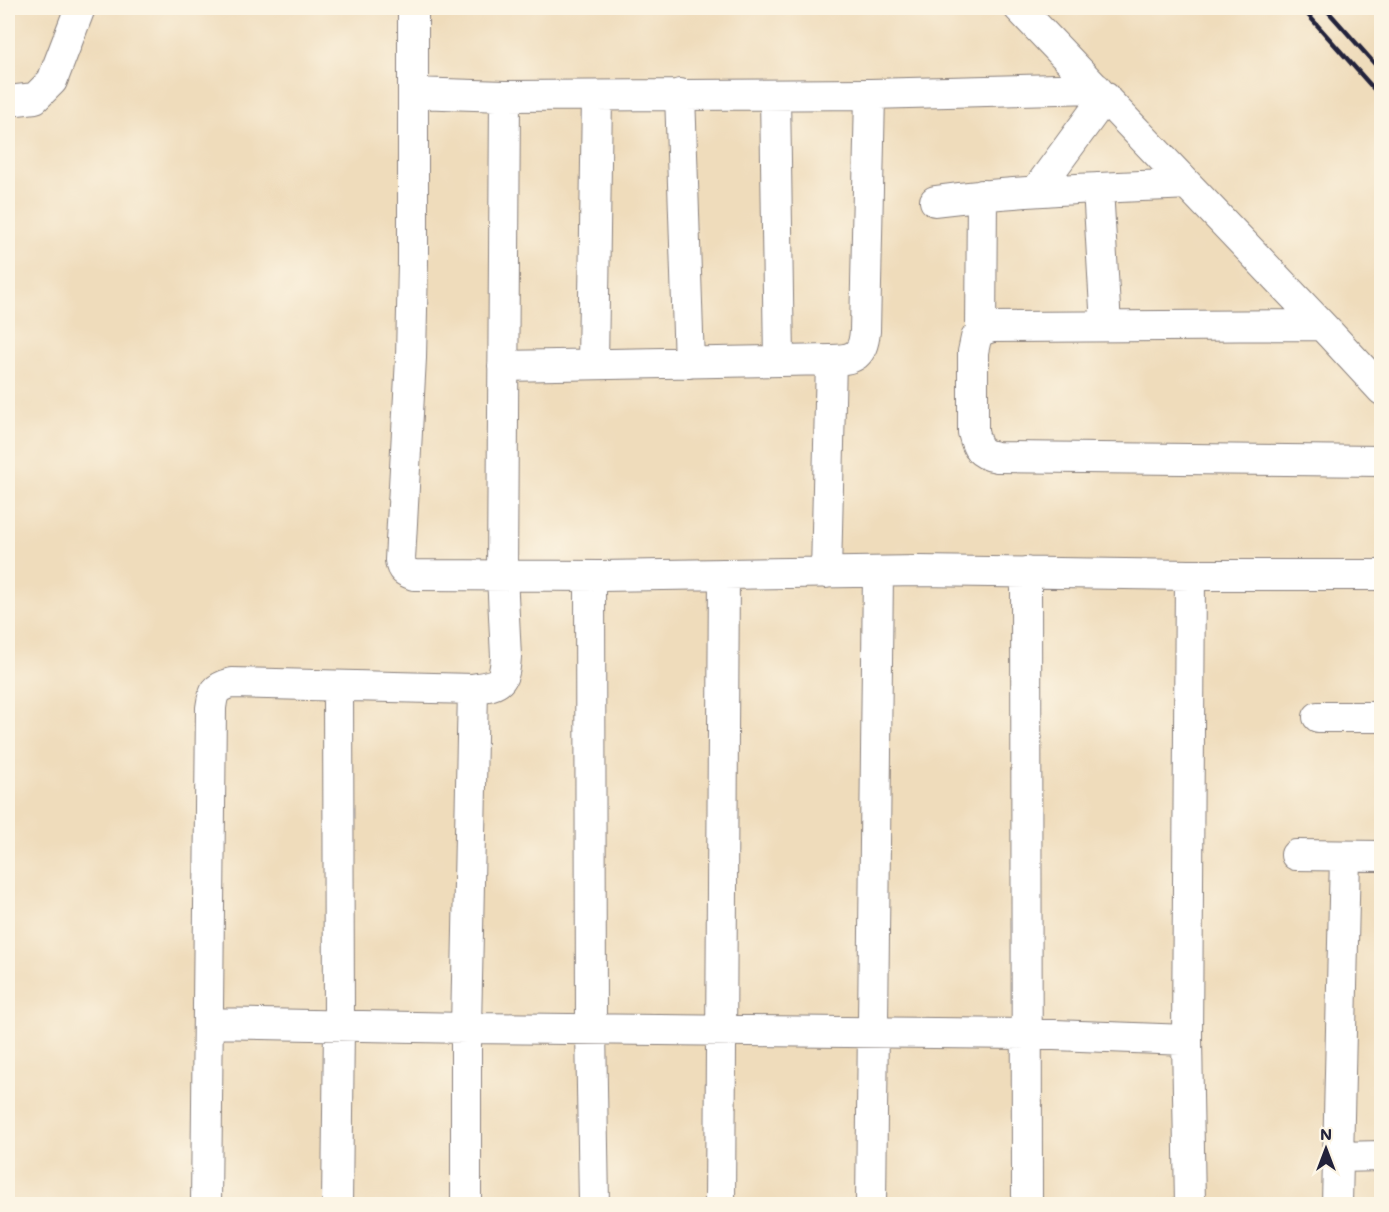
<svg xmlns="http://www.w3.org/2000/svg" width="1389" height="1212" font-family="Mali,sans-serif">
<style>
.lines{fill:none;stroke-linecap:round;stroke-linejoin:round}
.minor-casing{stroke:#887f7b;stroke-width:32}
.minor{stroke:#fff;stroke-width:30}
.rail{stroke:#22223b;stroke-width:4.5}
</style>
<rect width="100%" height="100%" fill="#fcf5e5"/>
<filter id="ink" filterUnits="userSpaceOnUse"><feTurbulence type="fractalNoise" baseFrequency=".0167" numOctaves="2"/><feDisplacementMap in="SourceGraphic" scale="12" xChannelSelector="R" yChannelSelector="G"/><feConvolveMatrix kernelMatrix="1 2 1 2 8 2 1 2 1" color-interpolation-filters="sRGB"/></filter>
<filter id="wash" filterUnits="userSpaceOnUse"><feTurbulence type="fractalNoise" baseFrequency=".008" numOctaves="4" result="noise"/><feDisplacementMap in="SourceGraphic" scale="24" xChannelSelector="R" yChannelSelector="G"/><feGaussianBlur stdDeviation="1.35" result="paint"/><feColorMatrix in="noise" values="0 0 0 0 0 0 0 0 0 0 0 0 0 0 0 0 0 1.4 0 .05"/><feComposite in="paint" operator="in"/></filter>
<g filter="url(#wash)">
<rect width="100%" height="100%" fill="#efdcbb"/>
</g>
<g filter="url(#ink)">
<g class="lines">
<defs>
<path id="minor" d="M413 8V262L411 358 400 560C401 570 405 572 414 575L601 576 920 571 1190 575H1382
M1019 8 1331 335 1382 390
M413 93 505 96 870 94 1096 88
M680 94 689 363
M775 95 779 361
M8 101 35 98 52 81 80 8
M1098 188 1106 326
M1036 191 1105 97
M935 201C1019 190 1103 188 1187 184
M1321 325 992 327 981 331 976 338 973 352V432C977 448 979 454 997 457L1382 461
M981 331 982 195
M593 364 597 96
M503 366 831 360C855 360 863 355 865 331L870 94
M1026 572 1027 1204
M826 573 831 360
M590 576 591 1029 594 1204
M1318 717H1382
M1296 855 1382 856
M208 1023 466 1028 1027 1034 1187 1040
M1338 1157 1382 1156
M206 1204 211 708C213 692 215 687 232 683L473 689C499 684 504 685 506 657L502 575 505 96
M337 1204 339 1025 338 687
M466 1204V1028L473 689
M720 1204 724 574
M871 1204 878 572
M1190 1204 1187 1040 1190 575
M1337 1204 1345 856"/>
</defs>
<use href="#minor" class="minor-casing"/>
<use href="#minor" class="minor"/>
<path class="rail" d="M1302 8 1382 98
M1325 8 1382 72"/>
</g>
</g>
<rect width="1389" height="1212" fill="none" stroke="#fcf5e5" stroke-width="30"/>
<g transform="translate(1326 1149)" stroke="#fcf5e5" stroke-width="4.5" paint-order="stroke">
<path d="M0-4.5L10 22L0 15L-10 22Z" fill="#22223b"/>
<text y="-9" font-size="16" font-weight="bold" text-anchor="middle" fill="#22223b">N</text>
</g>
</svg>
